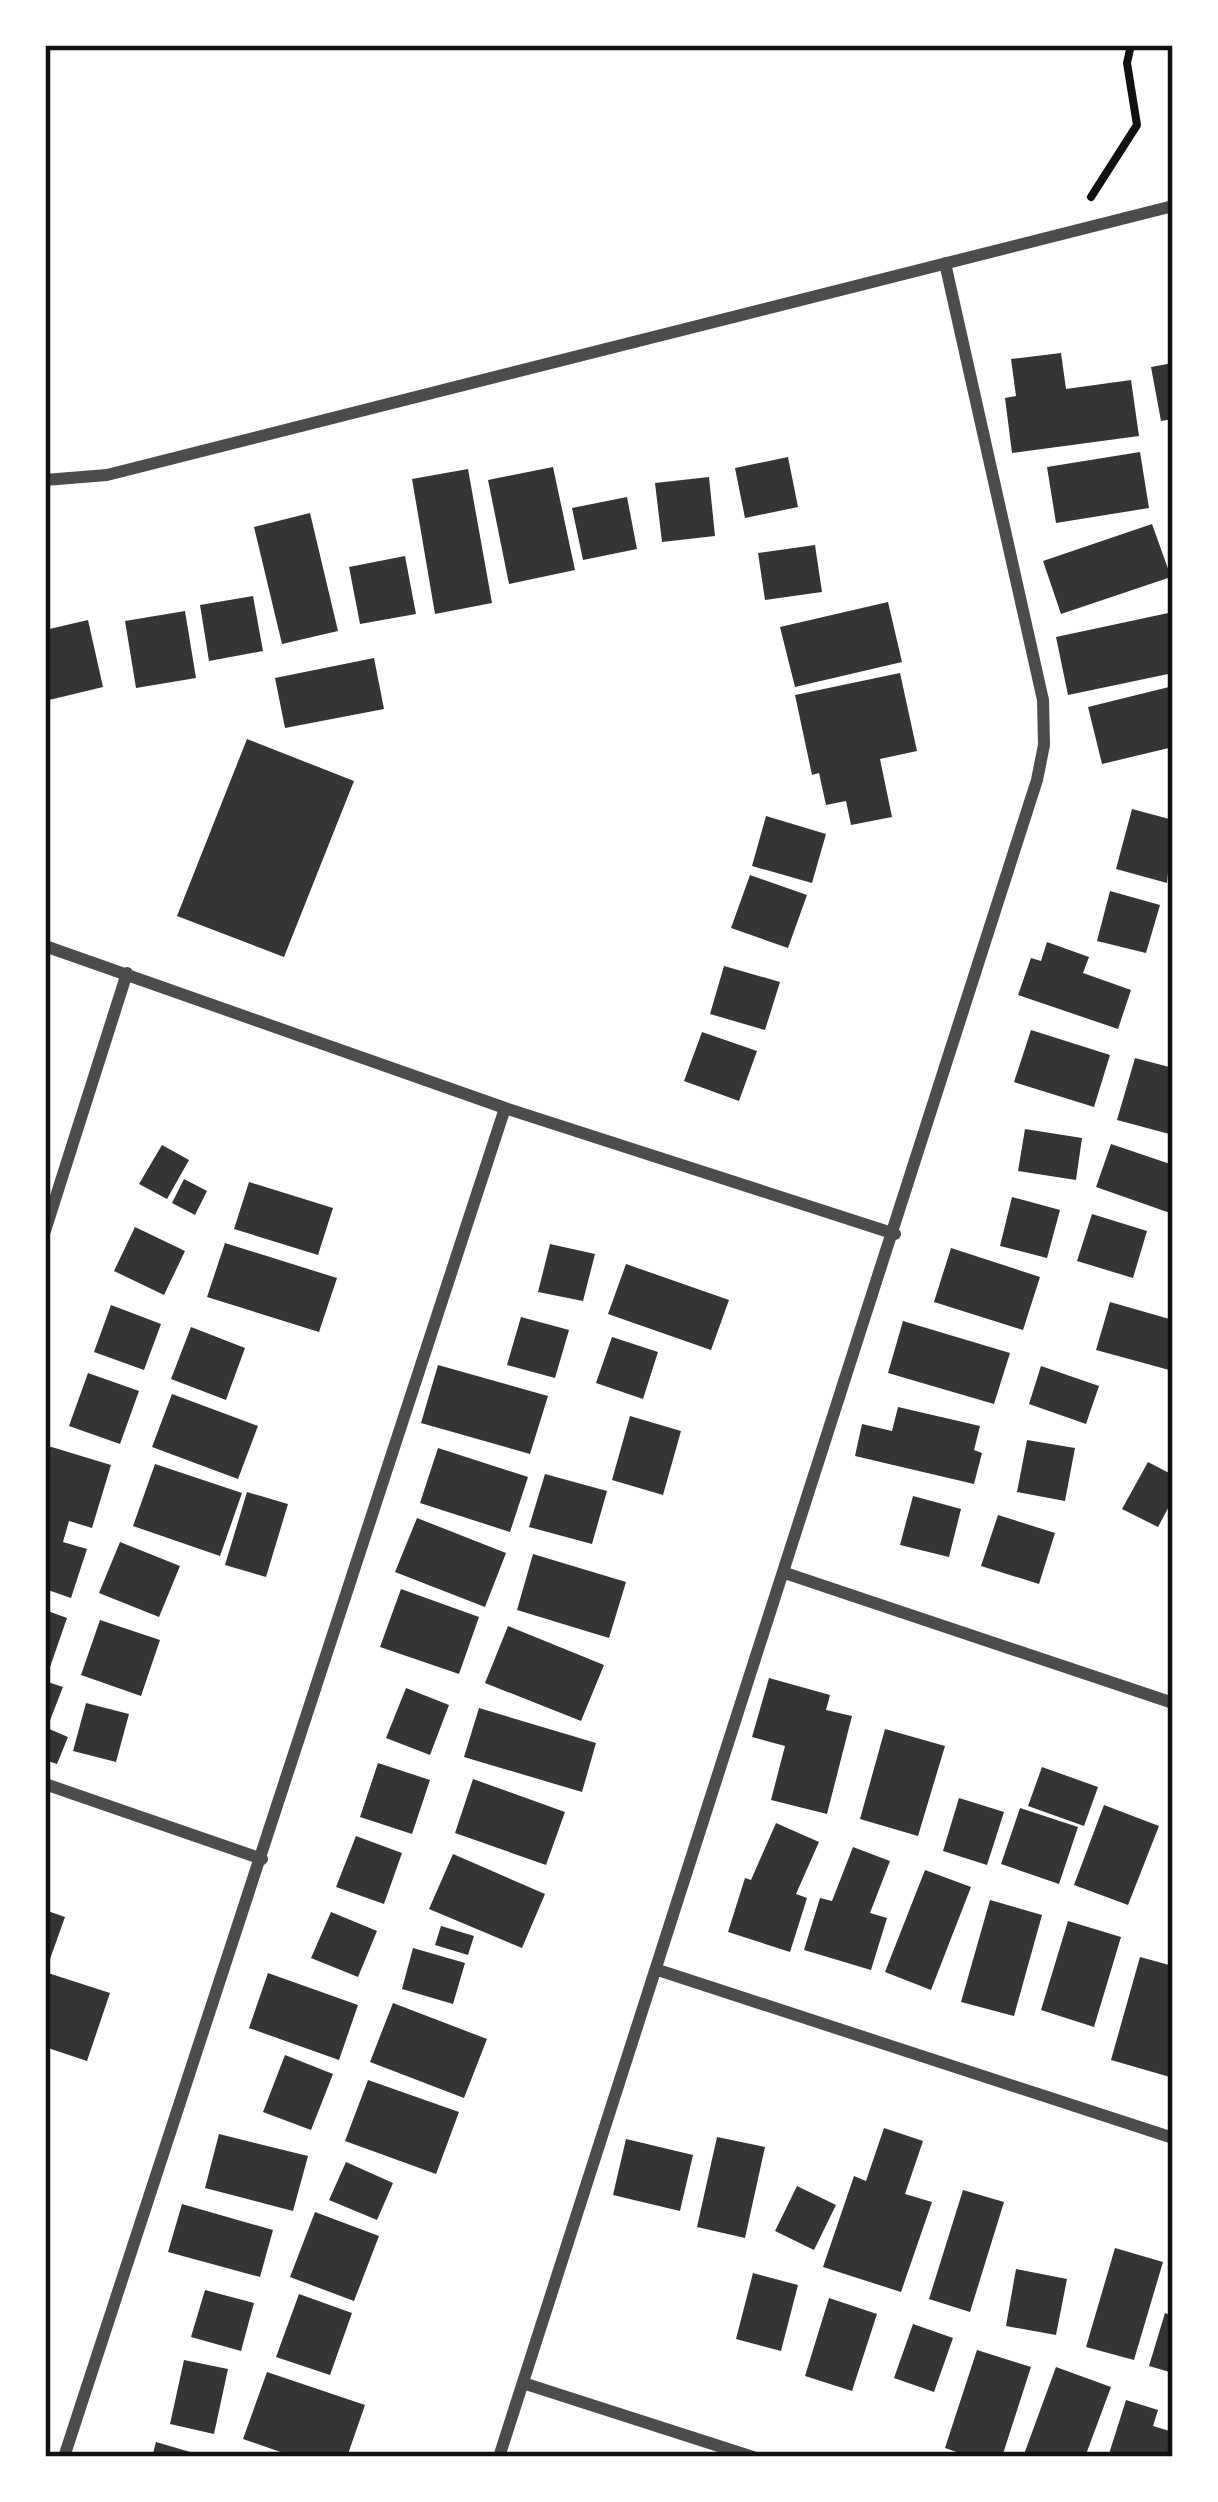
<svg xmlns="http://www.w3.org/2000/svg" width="1218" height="2502" font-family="Overpass,sans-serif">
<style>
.building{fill:#353535}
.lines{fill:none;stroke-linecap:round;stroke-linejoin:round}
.path{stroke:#111;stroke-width:8}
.minor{stroke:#4c4c4c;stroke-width:12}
.neatline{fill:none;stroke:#111;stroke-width:4.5}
</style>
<rect width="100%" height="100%" fill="#fff"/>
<path class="building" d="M1061 353 1066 389 1131 380 1139 436 1012 453 1005 398 1016 396 1011 359Z
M1173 363V419L1161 421 1151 367Z
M1140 452 1149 508 1056 523 1047 467Z
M788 457 798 507 745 518 735 468Z
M553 467 575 570 509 584 488 480Z
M468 469 492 603 435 614 412 479Z
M709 477 715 536 662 542 655 483Z
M627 497 637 549 583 560 572 508Z
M310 513 338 631 282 644 254 527Z
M1152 524 1171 577 1061 614 1043 561Z
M815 545 822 592 765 600 758 553Z
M405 556 416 614 360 624 349 567Z
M253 596 263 651 209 661 200 605Z
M888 602 902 662 795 687 780 627Z
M185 611 196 678 136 688 125 621Z
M1173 612V673L1068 695 1056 637Z
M88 620 103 687 45 701V630Z
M374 658 384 709 285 728 275 678Z
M900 673 917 751 880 759 892 817 851 825 846 801 826 805 819 773 812 775 795 695Z
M1173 686V747L1102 764 1088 707Z
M247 739 354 781 284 957 177 916Z
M1132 809 1173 820 1167 883 1116 869Z
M766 816 826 834 812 883 752 866Z
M750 875 807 895 788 948 731 928Z
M1110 891 1160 905 1146 953 1097 941Z
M1047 942 1089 957 1083 973 1131 990 1118 1029 1018 995 1031 958 1041 961Z
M724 966 780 982 765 1030 710 1014Z
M1031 1030 1110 1055 1094 1107 1014 1082Z
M702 1032 757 1051 739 1101 684 1081Z
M1135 1058 1173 1068V1135L1117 1120Z
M1025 1129 1082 1138 1076 1180 1018 1171Z
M1111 1144 1173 1165V1214L1096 1187Z
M162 1145 189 1160 167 1199 139 1184Z
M184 1179 207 1191 195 1215 172 1203Z
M249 1182 333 1208 318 1255 234 1229Z
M1012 1197 1060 1210 1047 1258 1000 1246Z
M1092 1214 1147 1231 1133 1278 1077 1261Z
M135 1227 185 1251 164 1295 114 1271Z
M225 1243 337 1278 319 1332 207 1297Z
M550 1244 595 1254 583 1301 538 1292Z
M951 1248 1040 1277 1023 1330 934 1302Z
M626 1264 729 1300 711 1350 608 1314Z
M1110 1302 1173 1320V1371L1096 1350Z
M111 1305 161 1324 144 1370 94 1352Z
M521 1317 569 1330 555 1378 507 1365Z
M903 1321 1010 1353 994 1404 888 1373Z
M191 1327 245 1348 226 1400 171 1379Z
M612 1337 658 1352 643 1399 596 1383Z
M438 1365 548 1396 530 1454 421 1423Z
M1041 1366 1099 1386 1086 1424 1029 1404Z
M88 1373 139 1391 120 1444 69 1426Z
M172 1394 258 1426 238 1479 152 1447Z
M898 1407 980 1426 974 1450 982 1453 974 1484 855 1456 862 1424 892 1431Z
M630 1416 681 1431 663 1495 612 1480Z
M1027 1440 1075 1448 1065 1501 1017 1492Z
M45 1445 111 1465 92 1528 69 1521 63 1542 87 1549 71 1598 45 1589Z
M438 1448 528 1477 510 1532 420 1503Z
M1148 1462 1173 1475V1499L1158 1527 1122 1509Z
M155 1464 242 1493 220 1556 133 1526Z
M545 1474 607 1491 592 1544 529 1527Z
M247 1492 288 1504 266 1577 225 1565Z
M913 1496 961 1509 949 1557 900 1545Z
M998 1515 1055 1533 1039 1584 981 1566Z
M417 1518 506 1553 485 1607 395 1572Z
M120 1542 180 1566 159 1617 99 1593Z
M533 1554 626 1582 609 1638 517 1610Z
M401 1589 479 1617 459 1674 380 1647Z
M45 1610 67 1618 49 1670 45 1669Z
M100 1620 160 1640 141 1696 81 1675Z
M508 1626 604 1665 581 1721 485 1683Z
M769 1678 830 1695 826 1710 852 1716 827 1814 771 1800 785 1746 752 1737Z
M45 1681 63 1687 47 1728 68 1737 57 1764 45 1760Z
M406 1688 449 1705 430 1755 386 1738Z
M86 1703 129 1714 116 1762 73 1751Z
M479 1708 596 1743 582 1792 464 1757Z
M885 1729 945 1746 918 1836 860 1819Z
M378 1763 430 1780 412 1834 360 1817Z
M1042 1767 1098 1787 1084 1826 1028 1806Z
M473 1779 565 1812 546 1865 455 1833Z
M959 1798 1004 1812 987 1865 943 1851Z
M1104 1805 1159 1826 1128 1905 1074 1885Z
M1020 1808 1078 1827 1059 1884 1001 1864Z
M776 1823 819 1842 796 1894 807 1898 790 1952 728 1932 745 1878 751 1880Z
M356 1836 402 1853 384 1904 336 1887Z
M853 1847 890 1861 870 1913 887 1918 871 1970 804 1950 820 1898 832 1901Z
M453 1854 545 1894 522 1948 429 1909Z
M925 1870 971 1887 931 1990 885 1972Z
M990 1900 1042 1915 1014 2016 961 2002Z
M45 1910 65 1917 50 1959 45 1957Z
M331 1912 377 1931 358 1977 311 1958Z
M1068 1921 1121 1937 1094 2027 1041 2010Z
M441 1926 474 1936 468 1955 435 1945Z
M413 1948 465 1963 453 2004 402 1989Z
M1140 1957 1173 1966 1170 2077 1111 2060Z
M45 1972 110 1993 87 2061 45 2047Z
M268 1973 358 2005 339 2060 249 2028Z
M393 2003 487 2039 464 2098 370 2062Z
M285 2055 333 2074 311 2130 263 2112Z
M368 2080 459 2112 436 2174 345 2141Z
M884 2128 923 2141 905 2194 932 2202 901 2292 823 2267 854 2176 866 2181Z
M219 2134 308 2156 293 2211 205 2188Z
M717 2137 765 2147 745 2238 697 2227Z
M626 2139 693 2155 680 2211 613 2195Z
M346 2162 393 2183 377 2220 329 2200Z
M797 2186 836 2205 814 2250 775 2231Z
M963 2190 1004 2202 970 2312 929 2299Z
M182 2204 273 2230 260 2277 168 2252Z
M315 2212 379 2236 354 2301 290 2277Z
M1115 2248 1163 2262 1134 2360 1086 2347Z
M1016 2269 1067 2279 1056 2335 1006 2326Z
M753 2273 798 2285 781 2351 736 2339Z
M205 2290 254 2303 241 2351 191 2337Z
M299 2294 352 2313 330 2375 276 2357Z
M829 2298 877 2314 852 2391 805 2376Z
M1165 2313 1173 2316V2373L1149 2366Z
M913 2324 953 2338 934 2392 894 2378Z
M977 2350 1031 2367 1002 2457H971L945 2448Z
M184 2360 228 2369 214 2434 170 2424Z
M1056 2367 1111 2387 1085 2457H1023Z
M267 2372 365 2405 347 2457H295L243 2439Z
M1126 2400 1158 2410 1153 2426 1173 2432 1172 2457H1108Z
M156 2442 204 2456V2457H152Z"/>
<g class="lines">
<path class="path" d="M1091 197 1137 125 1127 63 1131 45"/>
<path class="minor" d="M45 480 107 475 1173 206
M45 946 505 1108 895 1234
M45 1231 127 973
M785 1573 1173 1703
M45 1784 262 1859
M658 1970 1173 2138
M523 2383 753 2457
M64 2457 505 1108
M499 2457 1037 780 1044 745 1043 700 945 263"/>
</g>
<rect width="1218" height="2502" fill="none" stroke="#ffffff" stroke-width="96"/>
<rect x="48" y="48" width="1122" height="2406" class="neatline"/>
</svg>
